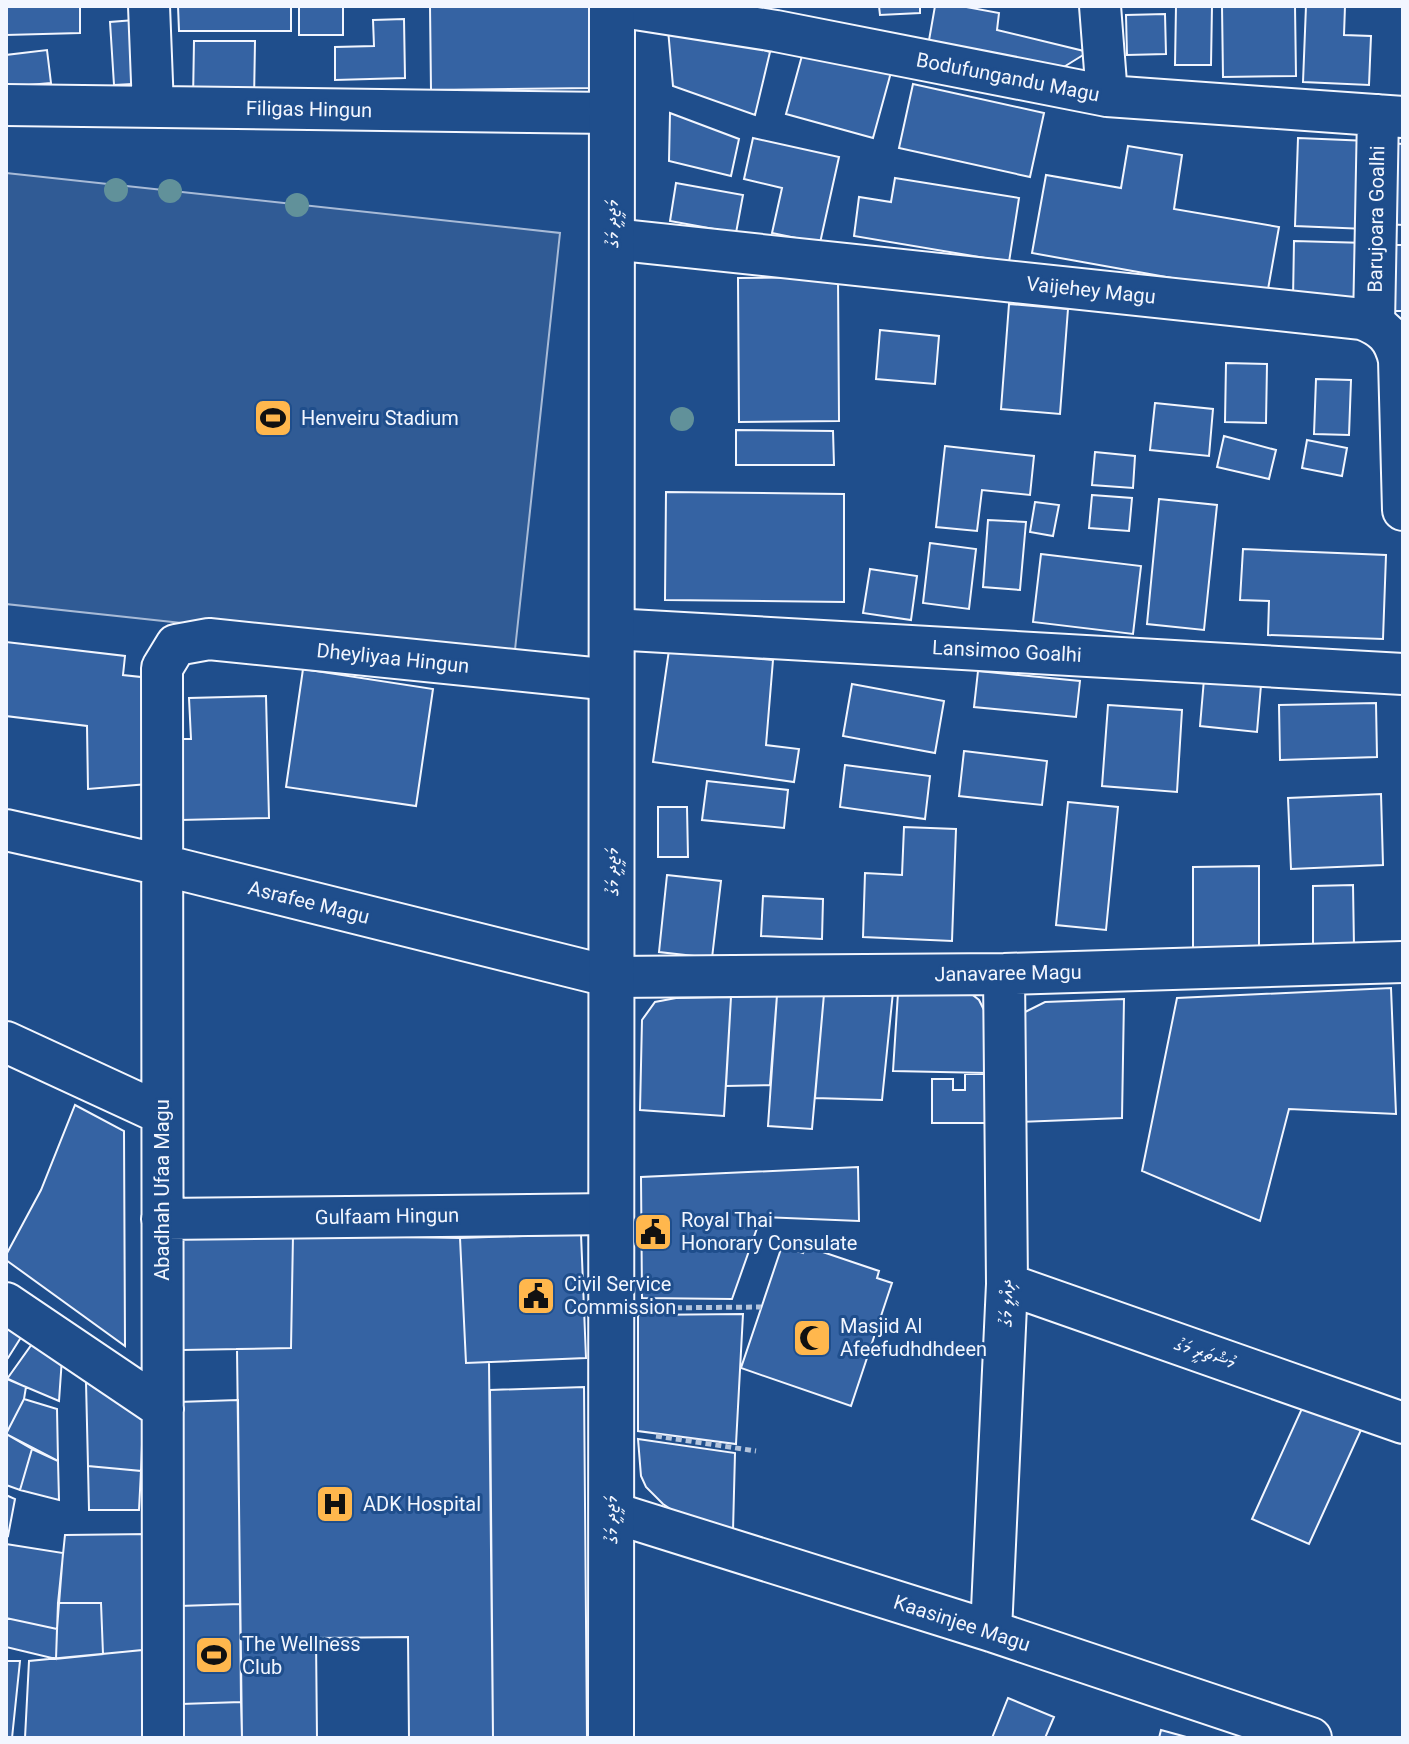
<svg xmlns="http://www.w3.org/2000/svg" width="1409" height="1744" font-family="Roboto,'Noto Sans Thaana',sans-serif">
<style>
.built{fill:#305b95;stroke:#a8bbd7;stroke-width:2}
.building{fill:#3563a3;stroke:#f2f6ff;stroke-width:2}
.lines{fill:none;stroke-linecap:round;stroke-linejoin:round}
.minor-casing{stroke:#f2f6ff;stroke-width:44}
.tertiary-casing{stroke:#f2f6ff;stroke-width:48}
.path{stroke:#b3c4dc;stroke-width:5;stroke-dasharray:6 4;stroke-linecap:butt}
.minor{stroke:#1f4e8c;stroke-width:40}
.tertiary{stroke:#1f4e8c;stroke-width:44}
.tree{fill:#61919a}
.labels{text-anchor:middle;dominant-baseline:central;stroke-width:6;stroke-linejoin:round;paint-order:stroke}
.street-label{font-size:20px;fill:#f2f6ff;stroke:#1f4e8c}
.poi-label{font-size:20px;fill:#f2f6ff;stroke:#1f4e8c;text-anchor:start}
</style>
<rect width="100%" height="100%" fill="#1f4e8c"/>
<path class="built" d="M6 173 560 233 514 659 6 604Z"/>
<path class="building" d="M6 6H80V33L6 35Z
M178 6H291V31H179Z
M299 6H343V35H299Z
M430 6H591L593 88 431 90Z
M879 6H920V13L880 15Z
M935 6H961L999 13 997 30 1088 52 1054 73 928 46Z
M1176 6H1212L1211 65H1175Z
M1222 6H1295L1296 76 1223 77Z
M1306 6H1345L1344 35 1371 36 1369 85 1303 82Z
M1165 14 1166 54 1127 55 1126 15Z
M667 18 770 52 755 115 673 86Z
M147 19 151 83 114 85 110 22Z
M404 19 405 78 335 80V47L374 46 373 20Z
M194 41H255L254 101 193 100Z
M806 41 893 65 873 138 786 114Z
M47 50 51 83 6 87V55Z
M913 84 1044 113 1030 177 899 148Z
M670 113 739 139 731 176 669 161Z
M753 138 839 157 820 243 772 233 782 188 744 179Z
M1298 138 1369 141 1366 229 1295 226Z
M1386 143 1403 144V225L1383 224Z
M1128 146 1182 155 1174 209 1279 227 1267 295 1032 253 1046 175 1121 188Z
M895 178 1019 198 1009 262 854 236 859 197 891 202Z
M676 183 743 195 736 233 670 221Z
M1294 241 1367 243 1366 300 1293 299Z
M1383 245H1403V311H1384Z
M838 277 839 421 739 422 738 278Z
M1009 304 1068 309 1060 414 1001 409Z
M880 330 939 336 935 384 876 379Z
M1226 363 1267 364 1266 423 1225 422Z
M1316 379 1351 380 1349 435 1314 434Z
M1155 403 1213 409 1209 456 1150 450Z
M736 430 833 431 834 465H736Z
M1224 436 1276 450 1269 479 1217 467Z
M1307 440 1347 448 1342 476 1302 468Z
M945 446 1034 456 1030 495 982 490 977 531 936 527Z
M1095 452 1135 456 1133 488 1092 485Z
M666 492 844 494V602L665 600Z
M1092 495 1132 498 1129 531 1089 528Z
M1159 499 1217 505 1204 630 1147 624Z
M1035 502 1059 505 1053 536 1030 532Z
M988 520 1026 522 1020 590 983 587Z
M930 543 976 549 969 609 923 603Z
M1243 549 1386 555 1383 639 1268 635 1269 601 1240 600Z
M1041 554 1141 566 1133 634 1033 622Z
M870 569 917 576 911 620 863 613Z
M6 642 125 656 123 675 150 678 148 784 88 789 87 726 6 716Z
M669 650 773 660 766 745 799 749 794 782 653 762Z
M303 669 433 689 416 806 286 787Z
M978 671 1080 681 1076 717 974 707Z
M1204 679 1261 685 1257 732 1200 726Z
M852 684 944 701 935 753 843 736Z
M266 696 269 818 180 820 179 739H191L189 698Z
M1376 703 1377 757 1280 760 1279 705Z
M1108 705 1182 710 1177 792 1102 786Z
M964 751 1047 761 1042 805 959 796Z
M845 765 930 776 925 819 840 807Z
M707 781 788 790 784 828 702 820Z
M1381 794 1383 865 1291 869 1288 798Z
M1068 802 1118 807 1106 930 1056 925Z
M658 807H687L688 857H658Z
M904 827 956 829 952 941 863 937 865 873 902 875Z
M1259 866V950L1193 951V867Z
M667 875 721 881 712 958 659 952Z
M1353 885 1354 947 1313 948V886Z
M763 896 823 899 822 939 761 936Z
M1391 988 1396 1114 1289 1109 1260 1221 1142 1171 1177 998Z
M893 992 882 1100 815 1098 824 994Z
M969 992 979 1000 987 1016V1073L893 1071 898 993Z
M824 994 812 1129 768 1126 777 995Z
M777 995 770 1085 726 1086 731 997Z
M731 997 724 1116 640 1110 642 1020 655 1002 676 998Z
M1124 999 1122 1118 1019 1122 1021 1023 1025 1012 1045 1002Z
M965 1074H988V1123H932V1079H953V1090H965Z
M75 1105 124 1131 125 1346 6 1260V1255L41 1190Z
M858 1167 859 1221 761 1217 732 1299 642 1298 641 1177Z
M581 1234 586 1358 466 1363 460 1238Z
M179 1235H293L291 1348 182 1350Z
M293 1235 460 1238 466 1363 489 1362 493 1738H409L408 1637 316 1638 317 1738H242L237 1349 291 1348Z
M782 1246 803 1253 805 1246 879 1271 877 1278 892 1283 851 1406 741 1368Z
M743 1314 736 1444 638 1431V1315Z
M6 1316 25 1331 8 1358 6 1357Z
M37 1337 62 1358 59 1401 7 1379Z
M6 1378 26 1387 24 1399 6 1434Z
M86 1382 143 1418 141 1471 88 1466Z
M584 1387 587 1738H493L490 1390Z
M24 1399 57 1409 58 1461 6 1434Z
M238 1400 240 1604 179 1606 178 1402Z
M1304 1404 1361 1430 1309 1544 1252 1519Z
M6 1434 32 1449 20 1490 6 1485Z
M638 1439 735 1453 733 1531 672 1510 663 1504 646 1487 641 1476Z
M32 1449 58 1461 59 1500 20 1490Z
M88 1466 141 1471 139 1510H89Z
M6 1495 15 1499 8 1536 6 1535Z
M149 1534 142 1650 103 1654 101 1603H58L65 1535Z
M6 1544 63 1553 57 1629 6 1618Z
M58 1603H101L103 1654 56 1659Z
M240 1604 241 1702 181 1704 179 1606Z
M6 1618 57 1629 56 1659 6 1647Z
M142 1650 143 1738H25L29 1661Z
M6 1661H20L12 1738H6Z
M1008 1698 1054 1717 1045 1738H992Z
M241 1702 242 1738H182L181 1704Z
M1161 1730 1190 1738H1159Z"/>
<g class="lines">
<defs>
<path id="minor" d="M149 6 153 107
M616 6 776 31 1107 96 1403 117
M1100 6 1107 96
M6 105 612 113
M612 239 1362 319C1383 327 1394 337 1399 360L1403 510
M1374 324 1378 115
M612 629 1403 674
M6 830 162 865 612 977 1004 974 1403 962
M6 1042 162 1114
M162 1219 612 1214
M1007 1284 1403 1423
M6 1303 163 1409
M611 1512 991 1631 1311 1738
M991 1631 1007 1284 1004 974
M163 1738 162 668 176 645 209 639 612 680"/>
<path id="tertiary" d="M611 1738 612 6"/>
</defs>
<use href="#minor" class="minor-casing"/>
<use href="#tertiary" class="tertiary-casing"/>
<path class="path" d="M656 1308 761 1307
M656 1436 756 1451"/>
<use href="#minor" class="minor"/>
<use href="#tertiary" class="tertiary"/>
</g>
<g class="tree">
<circle cx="116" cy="190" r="12"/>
<circle cx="170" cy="191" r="12"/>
<circle cx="297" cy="205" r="12"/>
<circle cx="682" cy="419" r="12"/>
</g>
<defs>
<symbol id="stadium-square" viewBox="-11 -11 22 22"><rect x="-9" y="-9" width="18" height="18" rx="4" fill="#ffb74d" stroke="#1f4e8c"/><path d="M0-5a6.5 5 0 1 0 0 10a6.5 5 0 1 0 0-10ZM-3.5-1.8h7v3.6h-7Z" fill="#111"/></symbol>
<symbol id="civic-square" viewBox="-11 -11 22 22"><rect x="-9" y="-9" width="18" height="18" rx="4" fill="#ffb74d" stroke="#1f4e8c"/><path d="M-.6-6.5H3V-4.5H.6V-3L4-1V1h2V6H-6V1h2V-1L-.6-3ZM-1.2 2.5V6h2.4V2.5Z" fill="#111"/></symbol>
<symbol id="mosque-square" viewBox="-11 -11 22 22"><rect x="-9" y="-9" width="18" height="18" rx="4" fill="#ffb74d" stroke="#1f4e8c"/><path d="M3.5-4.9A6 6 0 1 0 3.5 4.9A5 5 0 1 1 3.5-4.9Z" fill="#111"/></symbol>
<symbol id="hospital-square" viewBox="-11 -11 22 22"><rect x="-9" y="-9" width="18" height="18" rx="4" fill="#ffb74d" stroke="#1f4e8c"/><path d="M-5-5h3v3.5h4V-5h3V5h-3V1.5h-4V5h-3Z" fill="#111"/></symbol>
</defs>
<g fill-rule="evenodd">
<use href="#stadium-square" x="251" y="396" width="44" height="44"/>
<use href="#civic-square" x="631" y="1210" width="44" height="44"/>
<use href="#civic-square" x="514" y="1274" width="44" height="44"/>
<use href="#mosque-square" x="790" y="1316" width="44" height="44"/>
<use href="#hospital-square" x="313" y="1482" width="44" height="44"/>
<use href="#stadium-square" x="192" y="1633" width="44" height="44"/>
</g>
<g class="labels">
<g class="street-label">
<text transform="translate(1008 77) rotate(11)">Bodufungandu Magu</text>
<text transform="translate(309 109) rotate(1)">Filigas Hingun</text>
<text transform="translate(1376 219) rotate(-89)">Barujoara Goalhi</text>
<text transform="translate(612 224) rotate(-90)">މަޖީދީ މަގު</text>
<text transform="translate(1091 290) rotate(6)">Vaijehey Magu</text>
<text transform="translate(1007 651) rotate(3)">Lansimoo Goalhi</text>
<text transform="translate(393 658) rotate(6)">Dheyliyaa Hingun</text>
<text transform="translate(612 872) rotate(-90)">މަޖީދީ މަގު</text>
<text transform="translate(309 902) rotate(14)">Asrafee Magu</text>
<text transform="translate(1008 973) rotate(-1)">Janavaree Magu</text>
<text transform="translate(162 1190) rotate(-90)">Abadhah Ufaa Magu</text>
<text transform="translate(387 1216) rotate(-1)">Gulfaam Hingun</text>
<text transform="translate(1006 1303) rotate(-88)">ދިއްލީ މަގު</text>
<text transform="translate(1205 1353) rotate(19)">މުޝްތަރީ މަގު</text>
<text transform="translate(611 1520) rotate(-90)">މަޖީދީ މަގު</text>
<text transform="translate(962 1623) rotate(18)">Kaasinjee Magu</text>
</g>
<g class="poi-label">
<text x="301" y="418">Henveiru Stadium</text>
<text x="681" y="1220">Royal Thai<tspan x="681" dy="23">Honorary Consulate</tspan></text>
<text x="564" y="1284">Civil Service<tspan x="564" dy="23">Commission</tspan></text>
<text x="840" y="1326">Masjid Al<tspan x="840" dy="23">Afeefudhdhdeen</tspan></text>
<text x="363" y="1504">ADK Hospital</text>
<text x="242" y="1644">The Wellness<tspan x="242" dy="23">Club</tspan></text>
</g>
</g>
<rect width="1409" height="1744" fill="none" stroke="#f2f6ff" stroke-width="16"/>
</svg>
